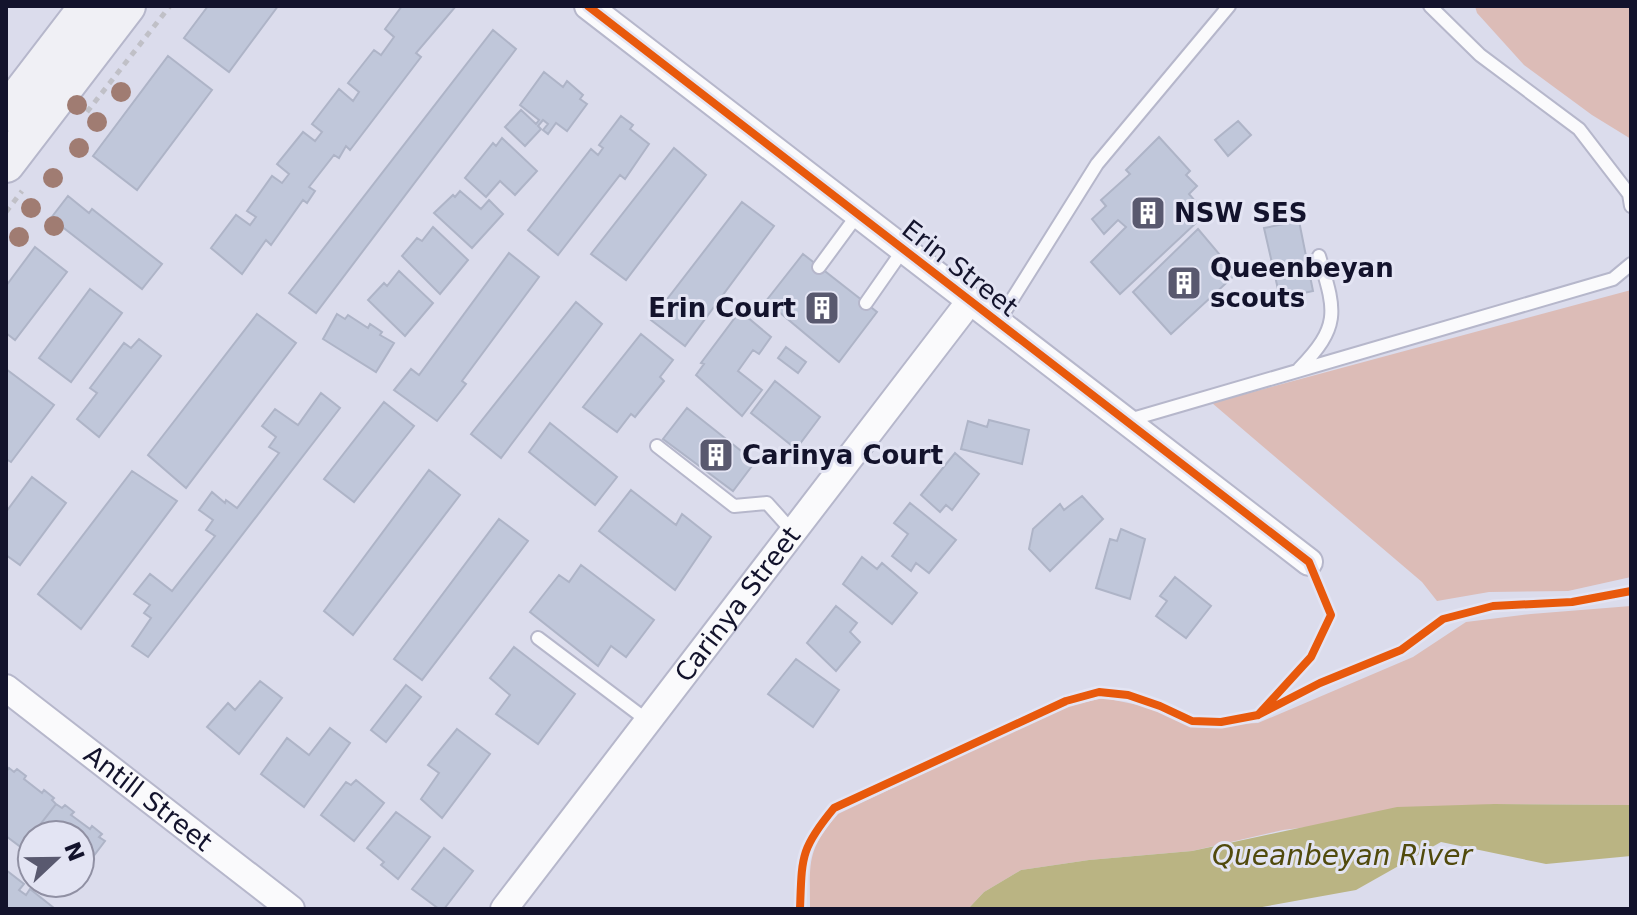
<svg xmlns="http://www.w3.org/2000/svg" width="1637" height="915" font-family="'DejaVu Sans',sans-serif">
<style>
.green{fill:#dcbcb7}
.water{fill:#bab483}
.building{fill:#c0c7da;stroke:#aeb4c7;stroke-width:2}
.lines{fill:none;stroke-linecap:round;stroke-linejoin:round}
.lane-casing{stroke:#b6b7cb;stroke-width:16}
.street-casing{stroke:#b6b7cb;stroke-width:30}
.secondary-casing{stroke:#b6b7cb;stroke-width:40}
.path{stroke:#c0c0c7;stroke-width:5;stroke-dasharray:6 6;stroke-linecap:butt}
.lane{stroke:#fafafc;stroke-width:12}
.street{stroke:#fafafc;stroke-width:26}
.secondary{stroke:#f0f0f5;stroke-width:36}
.cycleway-casing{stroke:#e3e4f3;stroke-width:13}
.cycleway{stroke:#e8590c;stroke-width:8}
.tree{fill:#a07c72}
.labels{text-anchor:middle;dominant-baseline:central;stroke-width:6;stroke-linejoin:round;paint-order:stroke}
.poi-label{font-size:26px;font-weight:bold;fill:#13132c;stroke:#e3e4f3;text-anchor:start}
.street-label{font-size:26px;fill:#13132c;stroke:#e3e4f3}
.water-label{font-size:28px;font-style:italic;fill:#514a0d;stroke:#e3e4f3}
</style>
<rect width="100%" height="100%" fill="#dbdcec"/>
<path class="green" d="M1475 6H1631V139L1592 115 1524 65 1477 13Z
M1631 290V577L1568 591 1489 592 1437 601 1422 582 1212 403Z
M1631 606V805L1494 804 1283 830 1192 851 1089 860 1021 870 984 892 968 909H810C810 863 806 850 838 814L1062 707 1104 698 1148 707 1191 726 1258 723 1413 657 1466 622 1531 614Z"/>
<path class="water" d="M1494 804 1631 805V856L1546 864 1441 842 1356 890 1251 909H968L984 892 1021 870 1089 860 1192 851 1397 807Z"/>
<path class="building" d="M208 6H278L229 72 184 38Z
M402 6H456L416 53 421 57 350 150 346 146 339 158 334 155 309 187 315 191 307 203 303 200 271 245 266 240 242 274 211 248 236 215 250 225 256 217 247 211 272 176 282 183 289 174 277 164 303 132 315 141 322 132 312 124 339 89 353 101 359 92 348 83 374 50 381 55 394 37 385 29Z
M493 30 516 49 316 313 289 293Z
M168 56 212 90 137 190 93 156Z
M544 72 563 87 567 81 583 95 580 99 587 104 567 131 556 123 548 134 543 130 548 124 543 120 538 126 541 129 525 146 505 127 521 110 536 124 539 120 520 105Z
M621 116 633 125 630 129 649 144 625 179 620 175 558 255 528 230 591 149 598 155 603 148 599 145Z
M1238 121 1251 135 1228 156 1215 140Z
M1159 137 1190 171 1186 175 1197 186 1189 194 1202 209 1192 217 1197 222 1120 294 1091 262 1126 227 1118 220 1104 234 1092 219 1106 206 1101 200 1130 174 1126 170Z
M502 138 537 171 515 195 500 181 486 197 465 178 493 143 496 146Z
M674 148 706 175 626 280 591 254Z
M460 191 481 209 489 200 503 214 472 248 434 213 453 195 455 197Z
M68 196 89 213 92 209 162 264 142 289 51 218Z
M742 202 774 226 685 346 651 320Z
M1299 221 1313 291 1280 298 1264 228Z
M433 227 468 260 440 294 402 256 417 238 422 241Z
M1198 229 1236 274 1171 334 1133 292Z
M35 247 67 272 15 340 6 333V286Z
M509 253 539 277 462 381 466 384 437 421 394 390 411 369 419 375Z
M803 254 877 312 839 362 766 301Z
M399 271 433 303 405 336 368 300 384 283 387 286Z
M90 289 122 313 71 382 39 358Z
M576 302 602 324 501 458 471 434Z
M740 311 771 337 759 354 753 350 738 371 762 390 742 416 696 375 704 364 701 363Z
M257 314 296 343 186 488 148 455Z
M337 314 345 319 348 315 368 328 370 324 382 332 380 335 394 343 376 372 323 339Z
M641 334 673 360 660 377 664 381 635 417 631 414 617 432 583 407Z
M139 339 161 356 99 437 77 419 97 393 90 388 124 343 131 348Z
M786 347 806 362 798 373 778 358Z
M6 369 54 405 11 462 6 459Z
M775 381 820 417 796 449 751 413Z
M321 393 340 408 148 657 132 646 151 618 144 613 150 605 134 594 150 574 172 591 215 536 206 530 213 520 199 510 212 492 225 503 226 500 237 508 279 453 269 447 276 437 262 426 275 409 298 425Z
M384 402 414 426 354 502 324 479Z
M687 408 755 462 733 491 663 439Z
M989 420 1029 430 1022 464 961 449 968 421 987 427Z
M550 423 617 477 595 505 529 452Z
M955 453 979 474 952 510 946 505 940 512 921 495Z
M429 470 460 495 353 635 324 611Z
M132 471 177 501 81 629 38 594Z
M32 477 66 503 20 565 6 555V512Z
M631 490 676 525 682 514 711 537 675 590 599 531Z
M1082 496 1103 519 1050 571 1029 549 1033 529 1060 504 1064 510Z
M910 503 956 540 929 573 916 563 911 571 892 556 908 534 894 523Z
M499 519 528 541 422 680 394 659Z
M1121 529 1145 539 1130 599 1096 588 1110 539 1117 541Z
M862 557 877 569 882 563 917 593 892 624 843 584Z
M581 565 654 620 626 657 611 646 598 666 530 612 559 575 569 582Z
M1175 577 1211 606 1186 638 1156 616 1167 601 1160 596Z
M836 606 857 623 850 632 860 642 836 671 807 643Z
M514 647 575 694 538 744 496 714 510 695 490 678Z
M796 659 839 690 813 727 768 694Z
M260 681 282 698 239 754 207 727 228 703 235 710Z
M406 685 421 697 386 742 371 730Z
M330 728 350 743 304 807 261 774 287 738 309 755Z
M457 729 490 754 442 818 421 799 439 773 428 765Z
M9 768 14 772 17 769 26 776 24 779 42 793 44 790 54 798 52 800 56 804 22 848 6 836V772Z
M356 780 384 803 354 841 321 815 346 782 351 785Z
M56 804 62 808 65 805 74 812 71 815 90 829 92 826 102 834 99 837 105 841 80 874V835H32Z
M396 812 430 837 398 879 381 865 384 862 367 848Z
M444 848 473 871 444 909H439L412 889Z
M6 870 24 884 19 890 26 895 30 889 54 908 6 909Z"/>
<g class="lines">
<defs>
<path id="lane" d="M1430 6 1480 55 1579 129 1629 194 1631 206
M819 267 858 214
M866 303 903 250
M998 322 1097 164 1229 6
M1299 369C1342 325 1335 310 1319 256
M1129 420 1613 279 1631 264
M657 446 734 506 767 503 793 532
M538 638 648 721"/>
<g id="street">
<path d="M588 6 1309 562"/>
<path id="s1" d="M6 688 291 909"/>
<path id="s2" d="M504 909 970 301"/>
</g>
<path id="secondary" d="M6 113 88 6
M6 164 127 6"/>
</defs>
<use href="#lane" class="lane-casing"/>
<use href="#street" class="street-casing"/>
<use href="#secondary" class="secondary-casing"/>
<path class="path" d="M87 112 170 6
M6 212 22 191"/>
<use href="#lane" class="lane"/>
<use href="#street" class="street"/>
<use href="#secondary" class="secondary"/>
<defs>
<path id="cycleway" d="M588 6 1309 562 1331 615 1311 657 1258 715
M800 909C802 857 800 849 834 808L1066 701 1099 692 1128 695 1160 706 1192 721 1221 722 1258 715 1320 683 1401 650 1443 619 1493 606 1572 602 1631 591"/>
</defs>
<use href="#cycleway" class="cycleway-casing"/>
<use href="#cycleway" class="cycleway"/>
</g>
<g class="tree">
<circle cx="121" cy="92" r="10"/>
<circle cx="77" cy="105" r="10"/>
<circle cx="97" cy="122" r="10"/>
<circle cx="79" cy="148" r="10"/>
<circle cx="53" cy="178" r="10"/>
<circle cx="31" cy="208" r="10"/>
<circle cx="54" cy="226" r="10"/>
<circle cx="19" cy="237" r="10"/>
</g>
<defs>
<symbol id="building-square" viewBox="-11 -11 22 22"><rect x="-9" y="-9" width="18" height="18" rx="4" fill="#59596f" stroke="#e3e4f3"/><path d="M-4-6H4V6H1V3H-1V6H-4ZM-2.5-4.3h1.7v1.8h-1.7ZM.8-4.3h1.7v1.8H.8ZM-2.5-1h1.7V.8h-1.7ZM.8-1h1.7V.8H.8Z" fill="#fff"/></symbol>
</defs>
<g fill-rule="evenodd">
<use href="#building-square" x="1128" y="193" width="40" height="40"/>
<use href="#building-square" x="1164" y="263" width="40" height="40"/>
<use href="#building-square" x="802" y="288" width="40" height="40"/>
<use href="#building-square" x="696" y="435" width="40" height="40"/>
</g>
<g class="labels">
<g class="poi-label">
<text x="1174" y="213">NSW SES</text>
<text x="1210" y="268">Queenbeyan<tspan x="1210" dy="30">scouts</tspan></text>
<text x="796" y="308" text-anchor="end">Erin Court</text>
<text x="742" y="455">Carinya Court</text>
</g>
<g class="street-label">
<text transform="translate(960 268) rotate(38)">Erin Street</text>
<text stroke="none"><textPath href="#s2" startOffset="384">Carinya Street</textPath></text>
<text stroke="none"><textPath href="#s1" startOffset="180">Antill Street</textPath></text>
</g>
<g class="water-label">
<text x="1342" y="855">Queanbeyan River</text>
</g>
</g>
<rect width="1637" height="915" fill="none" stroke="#13132c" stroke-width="16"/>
<g transform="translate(56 859) rotate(68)"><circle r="38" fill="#e3e4f3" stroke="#9090a3" stroke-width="2"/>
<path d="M0-6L14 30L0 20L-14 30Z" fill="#59596f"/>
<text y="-12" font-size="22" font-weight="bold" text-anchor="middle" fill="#13132c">N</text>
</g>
</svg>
